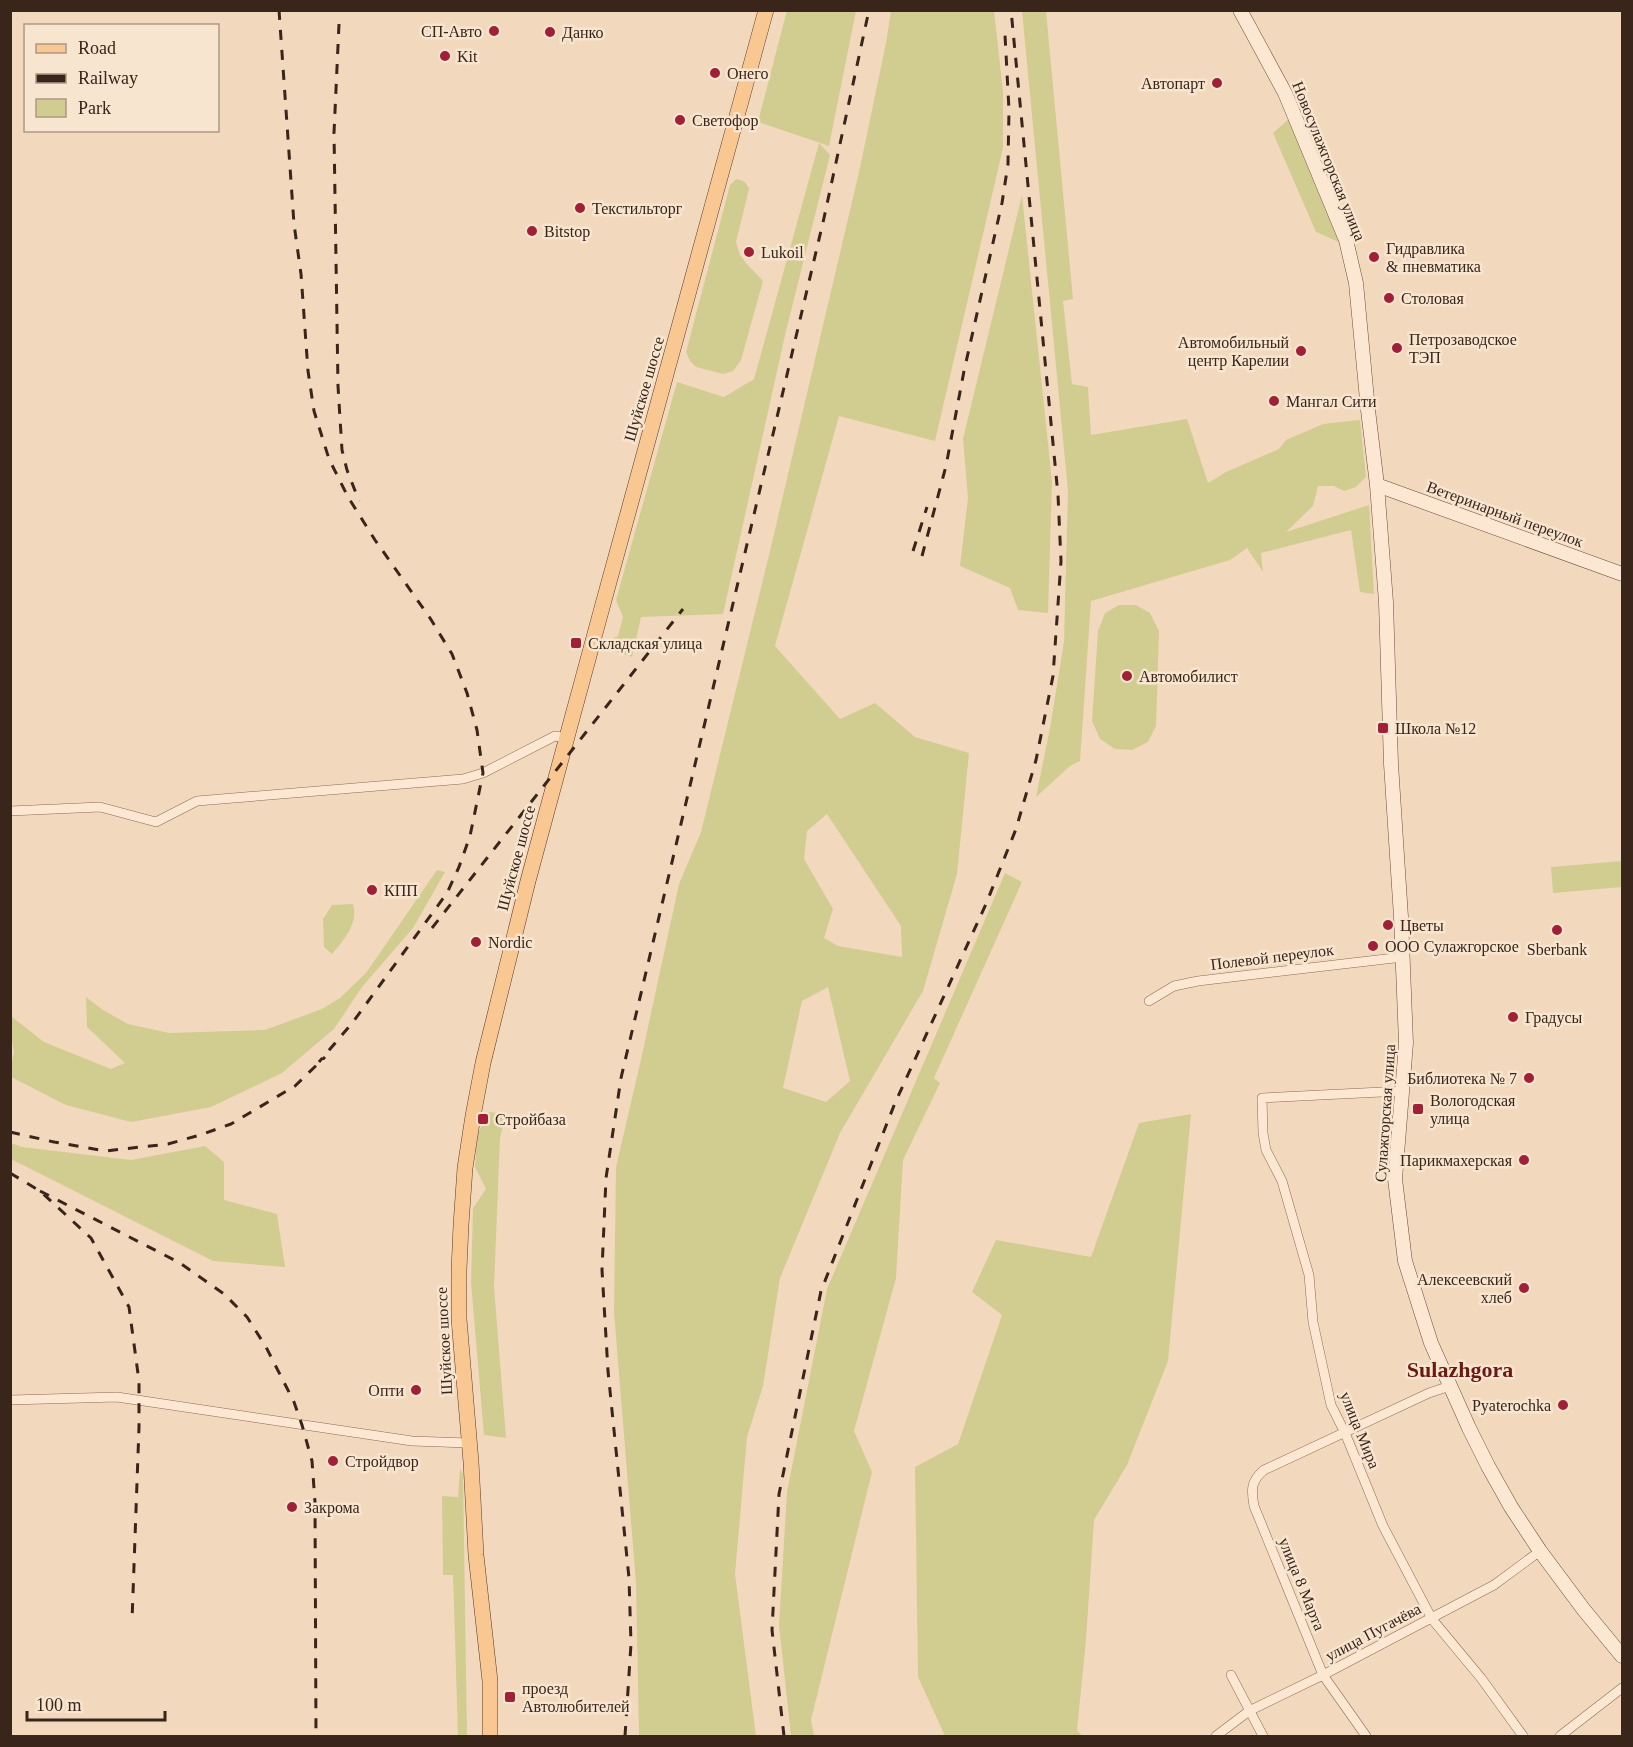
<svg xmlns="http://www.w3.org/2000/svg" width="1633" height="1747" font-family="'Times New Roman',serif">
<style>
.green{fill:#d1cd91;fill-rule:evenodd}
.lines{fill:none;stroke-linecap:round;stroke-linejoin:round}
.minor-casing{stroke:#8c6955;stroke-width:10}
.secondary-casing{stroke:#6e4a39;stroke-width:15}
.primary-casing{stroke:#59382a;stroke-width:16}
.minor{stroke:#fce8d2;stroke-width:9}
.secondary{stroke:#fce8d2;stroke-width:14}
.primary{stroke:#f9c792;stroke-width:15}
.rail{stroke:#3a251b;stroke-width:3;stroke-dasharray:10 10;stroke-linecap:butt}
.poi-dot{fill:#a02038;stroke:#f8e5cf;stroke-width:2}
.labels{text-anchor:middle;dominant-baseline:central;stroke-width:5;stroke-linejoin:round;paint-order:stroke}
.poi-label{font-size:16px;fill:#3a251b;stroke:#f8e5cf;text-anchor:start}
.street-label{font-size:16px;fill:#3a251b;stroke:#f8e5cf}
.district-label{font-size:22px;font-weight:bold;fill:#6a1917;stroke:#f8e5cf}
</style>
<rect width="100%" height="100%" fill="#f2d9be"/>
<path class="green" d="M787 10 856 11 829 146 758 122Z
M891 11H994L1003 91V148L935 441 839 416 775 646 840 719 875 703 915 737 969 753 957 874 923 991 840 1133 780 1278 763 1386 747 1437 735 1574 756 1736H639L636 1583 614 1312 616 1167 640 1064 679 884 701 832 770 551 859 172 886 43ZM827 814 901 926 902 957 838 946 824 938 833 909 804 859 807 831ZM828 987 850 1081 826 1102 783 1088 802 1001Z
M1022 11H1046L1073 299 1063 301 1072 384 1088 387 1091 435 1187 419 1208 483 1226 472 1279 449 1286 440 1323 424 1360 420 1366 477 1356 487 1344 491 1334 486H1318L1313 506 1286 532 1369 505 1374 594 1360 592 1351 530 1261 553 1263 572 1247 548 1230 560 1091 601 1080 761 1070 766 1036 797 1050 728 1064 642 1068 491Z
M1290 118 1341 243 1316 232 1273 133Z
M819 143 830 155 786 331 723 614 641 617 632 657 602 647 603 644 618 636 623 617 616 600 677 382 724 397 754 379Z
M736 179C743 180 746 182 749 189L736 242 740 255 746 263 763 281 741 360 733 371 723 374 696 367 690 361 686 352 730 185Z
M1022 195 1052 482 1048 613 1018 610 1010 588 960 566 968 498 963 439Z
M1119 605H1136L1150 613 1159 631 1156 726 1148 742 1132 750 1115 749 1100 739 1092 721 1098 631 1105 613Z
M1622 861V887L1553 893 1551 867Z
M437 870 445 872 413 928 362 987 334 1029 282 1073 211 1107 131 1122 66 1105 11 1077V1067L14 1052 11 1035V1016L44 1042 111 1069 125 1063 87 1027 86 997 103 1010 128 1024 169 1033 265 1030 322 1009 340 998 366 973Z
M1005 873 1022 882 934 1078 940 1083 903 1160 896 1278 854 1431 872 1472 811 1720 814 1736H791L779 1625 787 1492 827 1289Z
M353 904C359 923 344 940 332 954L324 947 323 919 332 905Z
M488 1112 506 1114 500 1138 494 1287 506 1438 484 1435 471 1283 473 1208 486 1189 475 1167 477 1135Z
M1191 1114 1168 1361 1127 1465 1094 1520 1086 1640 1077 1730 1082 1736H945L918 1677 915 1467 958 1444 1002 1315 972 1292 996 1240 1091 1257 1139 1123Z
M11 1143 22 1147 131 1160 205 1146 224 1162V1200L277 1214 285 1267 213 1261 11 1159Z
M460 1469 463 1474 467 1736H458L453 1575H443L442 1496 458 1497Z"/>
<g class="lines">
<defs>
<path id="minor" d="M10 811 100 807 156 822 197 801 463 779 483 773 555 736 567 738
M1149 1001 1174 986 1198 981 1403 957
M1402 1091 1262 1098 1263 1133 1266 1150 1282 1181 1309 1275 1313 1322 1331 1405 1345 1433 1383 1526 1432 1619 1481 1678 1523 1736
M10 1400 117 1397 412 1441 468 1443
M1231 1675 1263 1736
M1216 1736 1249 1711 1323 1675 1494 1585 1540 1551
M1366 1736 1323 1675 1254 1506C1251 1489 1251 1481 1264 1470L1429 1393 1450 1386
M1560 1736 1622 1688"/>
<path id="secondary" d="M1240 10 1285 93 1346 240 1356 283 1368 410 1377 485 1386 602 1391 764 1401 917 1406 1043 1395 1179 1405 1261 1431 1343 1469 1428 1488 1466 1511 1507 1540 1551 1584 1610 1622 1656
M1377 485 1622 574"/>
<path id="primary" d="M490 1736V1681L476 1555 471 1462 459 1319V1270L461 1225 465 1168 473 1116 483 1063 528 881 603 604 766 10"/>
</defs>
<use href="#minor" class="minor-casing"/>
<use href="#secondary" class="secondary-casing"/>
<use href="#primary" class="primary-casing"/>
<use href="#minor" class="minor"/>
<use href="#secondary" class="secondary"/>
<use href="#primary" class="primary"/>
<path class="rail" d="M279 10 294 224 301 274 308 371 314 411 329 459 348 497 375 540 430 618 452 654 467 693 477 730 483 773 470 836 459 867 447 893 353 1022 319 1062
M339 24 334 133 338 386 342 450 347 470 359 501
M913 551 927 507
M922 556 946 466 964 371 1002 203 1008 164 1009 110 1005 35
M432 928 683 609
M10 1132 54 1142 105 1151 168 1144 200 1135 231 1124 295 1086 325 1057
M10 1173 40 1191 91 1238 129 1307 139 1381V1427L132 1621
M40 1191 180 1263 224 1294 247 1317 266 1347 294 1402 302 1425 312 1461 315 1502 316 1736
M10 1269 11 1270
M625 1736 631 1644 629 1578 608 1371 602 1270 606 1178 621 1078 824 218 869 10
M784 1736 772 1630 779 1494 821 1291 895 1103 986 904 1016 829 1036 760 1053 676 1061 561 1058 495 1011 10"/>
</g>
<g class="poi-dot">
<circle cx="494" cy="31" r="6"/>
<circle cx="550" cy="32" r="6"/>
<circle cx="445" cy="56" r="6"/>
<circle cx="715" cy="73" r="6"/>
<circle cx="1217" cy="83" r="6"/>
<circle cx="680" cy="120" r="6"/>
<circle cx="580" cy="208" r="6"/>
<circle cx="532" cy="231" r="6"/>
<circle cx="749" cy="252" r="6"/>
<circle cx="1374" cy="257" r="6"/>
<circle cx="1389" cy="298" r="6"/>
<circle cx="1397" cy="348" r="6"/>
<circle cx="1301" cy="351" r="6"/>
<circle cx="1274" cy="401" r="6"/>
<rect x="570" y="637" width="12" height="12" rx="3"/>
<circle cx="1127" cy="676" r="6"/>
<rect x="1377" y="722" width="12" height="12" rx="3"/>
<circle cx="372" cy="890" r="6"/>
<circle cx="1388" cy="925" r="6"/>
<circle cx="1557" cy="930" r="6"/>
<circle cx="476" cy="942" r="6"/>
<circle cx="1373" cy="946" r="6"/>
<circle cx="1513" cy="1017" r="6"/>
<circle cx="1529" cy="1078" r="6"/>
<rect x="1412" y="1103" width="12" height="12" rx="3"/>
<rect x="477" y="1113" width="12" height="12" rx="3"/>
<circle cx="1524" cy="1160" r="6"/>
<circle cx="1524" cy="1288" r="6"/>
<circle cx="416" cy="1390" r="6"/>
<circle cx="1563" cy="1405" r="6"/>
<circle cx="333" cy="1461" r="6"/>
<circle cx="292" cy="1507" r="6"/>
<rect x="504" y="1691" width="12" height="12" rx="3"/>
</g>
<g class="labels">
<g class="poi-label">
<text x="482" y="31" text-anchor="end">СП-Авто</text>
<text x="562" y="32">Данко</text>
<text x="457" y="56">Kit</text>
<text x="727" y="73">Онего</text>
<text x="1205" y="83" text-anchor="end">Автопарт</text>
<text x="692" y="120">Светофор</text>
<text x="592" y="208">Текстильторг</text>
<text x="544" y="231">Bitstop</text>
<text x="1386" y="248">Гидравлика<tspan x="1386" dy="18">&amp; пневматика</tspan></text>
<text x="761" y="252">Lukoil</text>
<text x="1401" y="298">Столовая</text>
<text x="1409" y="339">Петрозаводское<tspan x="1409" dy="18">ТЭП</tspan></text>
<text x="1289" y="342" text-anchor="end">Автомобильный<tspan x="1289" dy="18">центр Карелии</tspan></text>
<text x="1286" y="401">Мангал Сити</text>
<text x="588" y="643">Складская улица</text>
<text x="1139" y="676">Автомобилист</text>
<text x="1395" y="728">Школа №12</text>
<text x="384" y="890">КПП</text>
<text x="1400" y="925">Цветы</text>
<text x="488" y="942">Nordic</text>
<text x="1385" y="946">ООО Сулажгорское</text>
<text x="1557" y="949" text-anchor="middle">Sberbank</text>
<text x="1525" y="1017">Градусы</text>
<text x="1517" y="1078" text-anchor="end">Библиотека № 7</text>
<text x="1430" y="1100">Вологодская<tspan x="1430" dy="18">улица</tspan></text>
<text x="495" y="1119">Стройбаза</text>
<text x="1512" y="1160" text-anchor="end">Парикмахерская</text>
<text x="1512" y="1279" text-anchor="end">Алексеевский<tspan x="1512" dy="18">хлеб</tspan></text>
<text x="404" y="1390" text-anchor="end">Опти</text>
<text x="1551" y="1405" text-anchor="end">Pyaterochka</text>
<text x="345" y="1461">Стройдвор</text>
<text x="304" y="1507">Закрома</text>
<text x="522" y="1688">проезд<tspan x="522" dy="18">Автолюбителей</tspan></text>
</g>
<g class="street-label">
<text transform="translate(1329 161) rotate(68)">Новосулажгорская улица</text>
<text transform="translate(644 389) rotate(-74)">Шуйское шоссе</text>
<text transform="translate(1505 514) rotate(20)">Ветеринарный переулок</text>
<text transform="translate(516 858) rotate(-75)">Шуйское шоссе</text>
<text transform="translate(1272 957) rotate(-7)">Полевой переулок</text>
<text transform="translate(1385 1113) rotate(-86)">Сулажгорская улица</text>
<text transform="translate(444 1341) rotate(-93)">Шуйское шоссе</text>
<text transform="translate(1360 1430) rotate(68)">улица Мира</text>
<text transform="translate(1302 1584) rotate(68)">улица 8 Марта</text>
<text transform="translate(1373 1632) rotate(-28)">улица Пугачёва</text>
</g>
<g class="district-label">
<text x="1460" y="1369">Sulazhgora</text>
</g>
</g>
<rect width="1633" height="1747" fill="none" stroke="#3a251b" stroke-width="24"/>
<rect x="24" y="24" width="195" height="108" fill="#f8e5cf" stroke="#ac9887" stroke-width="1.5"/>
<rect x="36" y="44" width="30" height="9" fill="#f9c792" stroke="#ac9887" stroke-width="1.5"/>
<text x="78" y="54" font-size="18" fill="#3a251b">Road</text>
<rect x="36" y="74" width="30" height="9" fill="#3a251b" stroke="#ac9887" stroke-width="1.5"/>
<text x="78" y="84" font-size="18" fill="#3a251b">Railway</text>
<rect x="36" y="99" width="30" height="18" fill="#d1cd91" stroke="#ac9887" stroke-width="1.5"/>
<text x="78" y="114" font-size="18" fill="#3a251b">Park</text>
<path d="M27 1711v9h138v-9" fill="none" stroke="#3a251b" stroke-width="3"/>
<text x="36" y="1711" font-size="18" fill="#3a251b" stroke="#f8e5cf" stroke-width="4.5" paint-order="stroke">100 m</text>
</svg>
